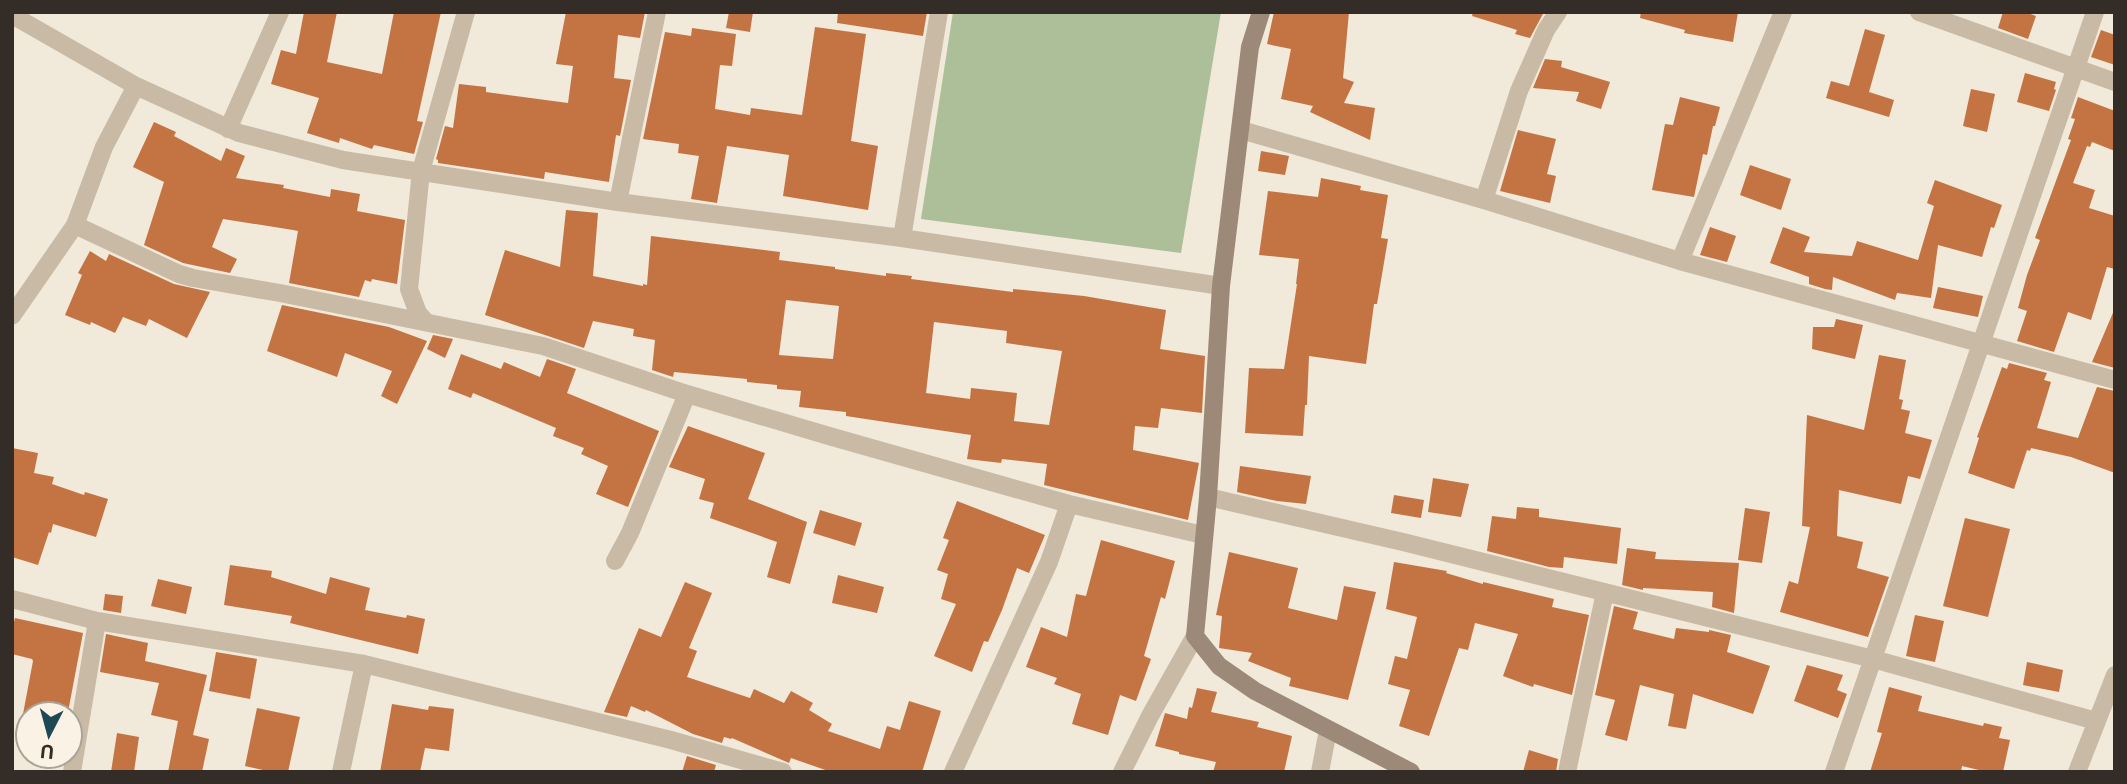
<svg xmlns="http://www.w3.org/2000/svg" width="2127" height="784" font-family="'Open Sans',sans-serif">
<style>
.green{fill:#adbf99}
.building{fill:#c47443;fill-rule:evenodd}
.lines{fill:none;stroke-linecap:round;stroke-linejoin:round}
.street{stroke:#c8baa5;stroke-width:18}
.secondary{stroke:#9c8977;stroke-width:18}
</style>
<rect width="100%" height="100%" fill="#f1e9d9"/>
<path class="green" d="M953 12H1221L1181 253 921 219Z"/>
<path class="building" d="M304 12H337L327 62 382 74 394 12H441L417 121 423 122 414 154 374 145 372 149 340 138 339 143 307 133 319 98 271 84 281 50 296 54Z
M566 12H645L640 38 618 35 614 78 631 80 620 136 616 135 609 182 545 172 544 179 438 163V160L436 159 445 126 453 128 459 84 486 87V92L568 103 573 66 556 64Z
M729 12H753L750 32 726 28Z
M838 12H927L923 36 837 23Z
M1274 12H1349L1343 78 1354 82 1344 103 1375 108 1370 140 1310 112 1313 106 1281 99 1291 49 1267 44Z
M1473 12H1544L1530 38 1515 34 1517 30 1472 16Z
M1641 12H1738L1733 42 1684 33 1685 30 1640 18Z
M2003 12H2025L2036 16 2028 39 1998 28Z
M815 27 866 34 851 141 878 146 868 210 783 196 789 155 727 146 717 203 691 199 699 156 678 153 679 144 643 139 665 32 691 36 692 28 736 34 732 66 720 65 715 109 750 115 751 108 802 115Z
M1865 29 1885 35 1869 92 1894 100 1889 117 1826 98 1831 81 1849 86Z
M2101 30 2115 35V65L2091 57Z
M1545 59 1562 61 1561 67 1610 82 1601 109 1576 101 1579 92 1533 88Z
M2025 73 2056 82 2054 89 2056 90 2049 111 2017 102Z
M1971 89 1995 94 1987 132 1963 126Z
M1680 97 1720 107 1715 126H1713L1707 155 1703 154 1694 197 1652 190 1665 124 1673 125Z
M2078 97 2115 111V151L2092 142 2090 147 2087 146 2073 183 2095 190 2089 208 2115 216V269L2107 267 2091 320 2068 312 2054 352 2017 341 2027 311 2018 308 2027 275 2040 240 2035 238 2071 140 2068 139 2075 119 2071 118Z
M154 122 176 132 174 136 221 161 226 148 245 156 236 178 284 185 283 188 330 197 331 189 360 194 357 211 405 220 397 284 372 279 371 282 365 280 359 297 289 283 298 231 293 230 223 219 212 247 237 259 230 273 183 263 144 245 164 182 133 167Z
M1518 130 1556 139 1547 174 1556 176 1550 203 1500 191Z
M1261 151 1289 156 1285 175 1258 171Z
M1750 165 1791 179 1781 210 1740 195Z
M1321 178 1361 186 1360 190 1388 195 1381 238 1388 239 1377 304H1374L1366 364 1309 356 1307 405H1305L1303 436 1245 433 1249 368 1284 369 1297 284H1296L1299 259 1259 255 1268 191 1318 197Z
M1935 180 2002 205 1994 228 1991 227 1982 257 1938 245 1931 298 1897 293 1895 300 1833 277 1832 290 1825 289 1809 284V277L1770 263 1783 227 1810 237 1804 252 1852 256 1857 241 1918 260 1934 206 1927 203Z
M566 210 598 213 593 276 643 286V284L647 285 651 236 780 252 779 260 835 267V269L886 276V273L912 276 911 279 1013 292V289L1084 296 1166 310 1160 349 1205 356 1202 413 1161 408 1158 428 1135 426 1133 450 1199 463 1188 520 1044 485 1047 464 1002 459 1001 463 967 459 971 435 846 416V412L799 407 801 391 777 389V385L747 382V379L674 372 673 377 652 370 655 340 633 336 634 329 593 321 584 348 485 315 505 250 560 267ZM786 300 839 306 833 359 779 355ZM934 322 1007 331 1006 343 1062 351 1049 425 1014 421 1017 393 971 388 970 399 926 393Z
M1710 227 1736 236 1727 262 1700 255Z
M90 251 106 261 109 254 174 284 210 292 187 338 149 319 146 326 123 317 115 333 91 322 90 325 65 315 82 275 78 273Z
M1938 287 1983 296 1978 317 1933 308Z
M282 305 389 327 427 341 397 404 381 396 392 371 345 353 337 377 267 351Z
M2115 308V368L2092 362Z
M1836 319 1863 325 1855 359 1812 349 1813 327H1834Z
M433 335 453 339 445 358 427 349Z
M461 354 501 369 504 362 540 377 547 359 576 369 567 393 659 431 628 507 596 494 608 466 581 454 584 448 553 436 556 428 473 393 471 398 448 389Z
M1879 355 1906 360 1899 399 1903 400 1901 409 1910 411 1905 433 1932 440 1920 479 1908 476 1901 504 1839 490 1837 536 1863 542 1857 568 1889 577 1868 637 1780 612 1789 581 1798 584 1810 527 1802 526 1807 415 1864 430Z
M2009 363 2047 373 2044 380 2051 382 2037 428 2078 438 2097 387 2115 391V473L2071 457 2031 448 2030 451 2027 450 2014 489 1968 473 1979 438 1977 437 2002 367 2007 369Z
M688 426 765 453 748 499 807 522 790 584 767 577 777 542 710 518 714 503 699 499 705 479 669 467Z
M12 448 38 453 34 473 54 477 52 484 84 495 85 492 108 499 96 537 53 524 51 533 49 532 38 565 12 557Z
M1240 466 1311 476 1306 504 1277 501 1237 492Z
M1433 478 1469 484 1461 517 1428 512Z
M1394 495 1424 500 1421 518 1391 513Z
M957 501 1045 535 1029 573 1017 568 1002 610 988 642 984 641 972 672 934 656 956 604 941 599 948 574 937 570 949 540 943 538Z
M1517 507 1539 509V517L1621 528 1617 564 1564 557 1563 568 1549 567 1487 551 1492 516 1516 519Z
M1745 508 1770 512 1762 563 1738 560Z
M820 510 862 523 855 546 813 533Z
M1965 518 2010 529 1988 617 1943 606Z
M1101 540 1175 561 1165 599 1161 597 1144 656 1151 659 1136 701 1120 695 1108 735 1072 724 1081 694 1054 684 1057 678 1026 667 1041 627 1067 637 1076 594 1086 596Z
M1627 548 1656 552 1655 559 1739 563 1734 613 1712 607 1713 592 1643 588V590L1622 585Z
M1229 552 1298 568 1288 608 1337 620 1344 586 1376 592 1348 700 1289 686 1291 678 1248 661 1252 653 1219 648 1222 616 1216 615Z
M1394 562 1447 571 1446 573 1483 584V582L1554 599 1552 607 1589 615 1572 695 1534 684 1533 687 1503 676 1518 634 1475 623 1468 650 1459 648 1429 736 1399 726 1410 690 1388 684 1395 656 1407 659 1417 617 1386 609Z
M230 565 272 571 271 577 326 594 330 577 370 588 365 610 406 618 407 615 425 619 418 654 290 623 292 616 224 605Z
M838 575 884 587 877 613 832 603Z
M158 579 192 587 186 614 151 606Z
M685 582 712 593 689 648 697 651 687 677 750 698 754 689 784 703 791 691 813 703 809 710 832 724 828 731 880 749 887 726 900 730 909 701 941 711 922 772H831L791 758 789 763 732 738 731 739 724 737 722 743 693 734 646 710 645 712 631 706 627 717 604 712 639 628 661 637Z
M105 594 123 596 121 613 103 610Z
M1614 606 1638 612 1633 629 1674 639 1676 628 1709 632V630L1731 635 1727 652 1770 666 1753 714 1693 694 1686 729 1668 726 1674 694 1640 685 1627 741 1605 735 1615 700 1595 695Z
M1915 615 1944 621 1935 662 1906 656Z
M15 618 83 633 68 712 47 708 46 714H23L33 661 32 659 12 654V630Z
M106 634 148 643 145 661 207 675 193 735 209 739 202 772H168L178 721 151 715 159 683 100 672Z
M216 652 257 659 250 699 209 691Z
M2027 662 2063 670 2059 692 2023 685Z
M1807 665 1843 675 1837 690 1847 694 1838 718 1794 701Z
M1889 687 1922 696 1918 711 1983 726 1984 723 2002 727 1999 738 2010 740 2003 772H1987L1962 766 1961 772H1870L1882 733 1877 732Z
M1197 688 1217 692 1211 712 1259 722 1257 727 1292 736 1284 772H1213L1216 762 1179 754V752L1155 746 1165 713 1187 719 1189 707 1192 708Z
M392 704 428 710 429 706 454 709 449 751 425 748 420 772H380Z
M257 708 300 717 288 772H272L245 766Z
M117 733 139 737 134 772H111Z
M1529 750 1558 759 1556 772H1523Z
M687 756 716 765 714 772H682Z"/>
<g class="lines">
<path class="street" d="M1919 12 2115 82
M12 15 136 86 239 133 343 160 618 202 902 238 1221 286
M228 129 280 12
M1241 130 1484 200 1680 261 2115 380
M1484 200 1519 91 1546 30 1558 12
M618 202 657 12
M75 225 179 274 193 278 280 293 543 346 687 394 829 436 1069 504 1203 535
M902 238 939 12
M1680 261 1783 12
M12 316 75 225 104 147 136 86
M426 322 418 313 409 289 421 171 466 12
M1208 497 1403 542 1873 659 2096 721
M615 561 630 533 687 394
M12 599 97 621 364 664 671 740 783 772
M72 772 97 621
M341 772 364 664
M953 772 1049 562 1069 504
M1122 772 1150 716 1195 636
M1320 772 1328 730
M1567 772 1605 592
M1834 772 2095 12
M2077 772 2115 675"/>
<path class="secondary" d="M1261 12 1250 47 1221 286 1208 497 1195 636 1219 666 1255 691 1411 772"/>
</g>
<rect width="2127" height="784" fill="none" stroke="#342c26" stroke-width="28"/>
<g transform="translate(49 735) rotate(186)"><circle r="33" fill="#f9f2e5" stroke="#aaa399" stroke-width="2"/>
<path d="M0-5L12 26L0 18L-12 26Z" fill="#1d4954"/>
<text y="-10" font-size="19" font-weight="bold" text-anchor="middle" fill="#342c26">U</text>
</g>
</svg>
